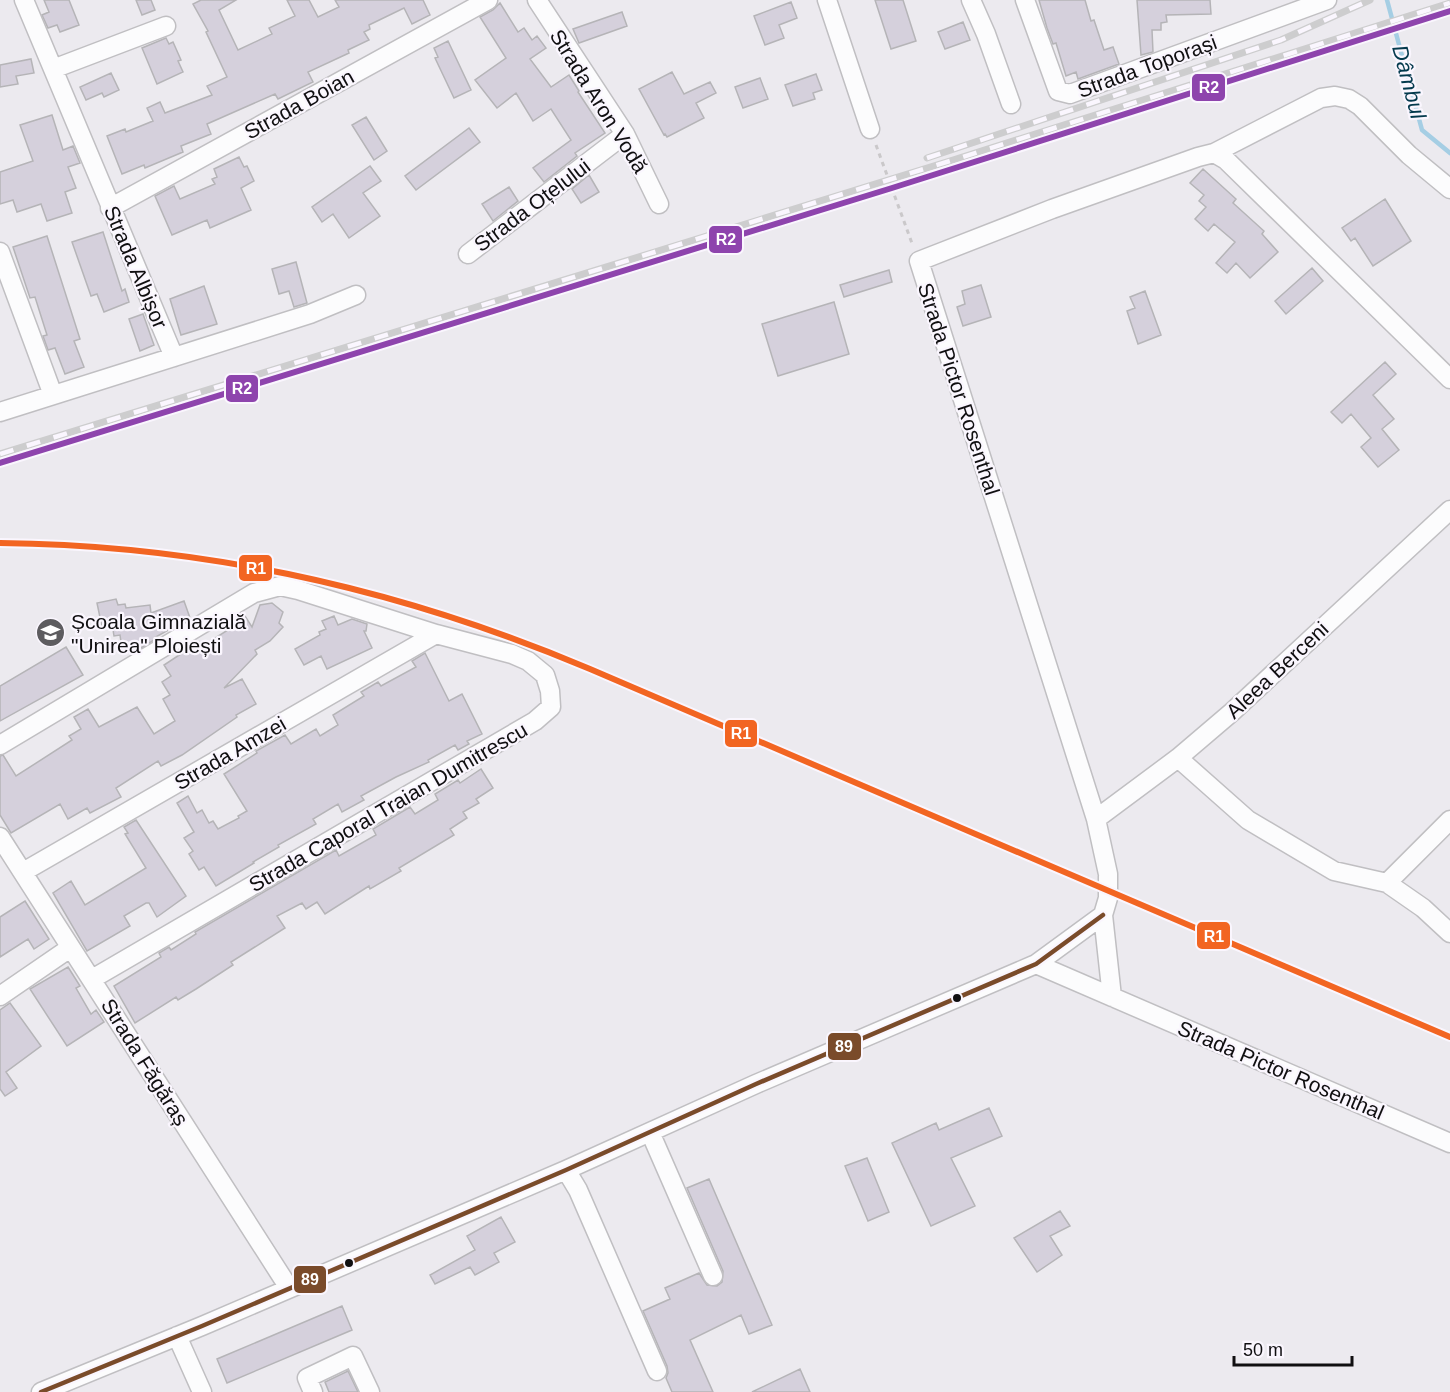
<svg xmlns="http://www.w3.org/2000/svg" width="1450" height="1392" font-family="Helvetica,sans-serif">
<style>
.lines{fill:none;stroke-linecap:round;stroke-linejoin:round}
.stream{stroke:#a5cee4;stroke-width:4.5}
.building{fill:#d5d0dc;stroke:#b5b4b7;stroke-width:1.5}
.minor-casing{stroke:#c0bfc2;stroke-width:21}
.path{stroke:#cac8ca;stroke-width:3;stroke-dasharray:4.5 4.5;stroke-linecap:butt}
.minor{stroke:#fcfcfd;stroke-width:18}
.rail-casing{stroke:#cdcdce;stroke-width:7}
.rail{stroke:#faf6fe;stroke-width:4.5;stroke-dasharray:14;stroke-linecap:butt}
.bus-1-casing{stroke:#faf6fe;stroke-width:9}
.bus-1{stroke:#7a4b2a;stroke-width:4.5}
.rail-1-casing{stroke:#faf6fe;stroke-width:10}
.rail-2-casing{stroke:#faf6fe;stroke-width:10}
.rail-1{stroke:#f26522;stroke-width:6}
.rail-2{stroke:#8e44ad;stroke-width:6}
.bus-dot{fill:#100f11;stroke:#faf6fe;stroke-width:2}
.labels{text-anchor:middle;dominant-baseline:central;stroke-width:4.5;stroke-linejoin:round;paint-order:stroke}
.street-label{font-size:21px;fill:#100f11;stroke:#faf6fe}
.poi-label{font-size:21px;fill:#100f11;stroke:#faf6fe;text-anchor:start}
.water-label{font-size:22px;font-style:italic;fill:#043a4d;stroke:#faf6fe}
.line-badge{stroke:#faf6fe;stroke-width:2}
.badge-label{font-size:16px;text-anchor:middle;font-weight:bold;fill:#fff}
</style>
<rect width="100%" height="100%" fill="#eceaef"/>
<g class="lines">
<path class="stream" d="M1387 0 1422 130 1450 153"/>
</g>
<path class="building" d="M44 0H69L79 25 60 32 57 25 48 28 42 15 49 12Z
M136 0H151L155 10 142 15Z
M201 0H236L219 10 238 50 272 34 269 28 295 16 287 0H309L318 17 339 7 335 0H423L430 15 412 24 404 8 369 25 370 29 364 32 369 40 348 50 349 53 308 72 313 82 278 99 275 94 207 124 211 134 181 146 183 152 145 168 144 165 122 174 107 136 125 129 126 132 153 121 147 108 160 102 165 113 212 95 207 86 227 77 206 32 208 31 193 4Z
M875 0H903L916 41 891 49Z
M1039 0H1085L1091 21 1094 20 1104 50 1113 47 1119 64 1078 79 1076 72 1066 76 1056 43 1053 44 1047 28Z
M1137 0H1210L1211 14 1166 15 1167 22 1161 23V30H1152L1153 52 1141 55Z
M791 2 797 18 779 25 784 38 765 45 754 16Z
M500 3 518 32 524 28 532 40 537 36 546 48 530 59 551 87 569 75 579 91 578 92 605 133 575 153 577 156 544 182 533 168 571 140 551 109 533 121 516 93 497 108 475 80 506 58 480 17 493 10Z
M622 12 627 26 579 43 573 29Z
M963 22 970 40 945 49 938 32Z
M166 38 169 44 173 42 181 60 178 61 183 72 157 84 142 48Z
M448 41 471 90 454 98 435 58 438 57 434 48Z
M31 59 34 73 16 76 18 84 0 87V65Z
M672 72 684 94 710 82 716 93 696 103 704 118 667 137 665 134 664 135 639 89Z
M111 73 119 90 104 97 102 93 86 100 80 87Z
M816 74 822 90 813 93 815 99 793 106 785 85Z
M760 78 768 99 743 108 735 87Z
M52 115 63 150 73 146 80 163 68 167 76 188 65 192 72 213 47 221 41 204 17 212 13 200 0 204V172L33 161 20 125Z
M366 117 387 151 374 160 352 125Z
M469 128 480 142 416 190 405 176Z
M239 157 244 167 247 166 254 181 241 188 251 210 210 228 207 220 172 235 155 196 174 186 180 199 215 184 212 179 217 177 214 169Z
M370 166 381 181 363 193 380 216 349 238 333 214 322 222 312 207Z
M1203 169 1236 199 1233 203 1264 231 1262 234 1278 252 1250 278 1236 263 1227 273 1216 263 1235 242 1214 224 1208 231 1195 219 1206 207 1199 201 1204 195 1190 183Z
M589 175 599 192 581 203 572 189Z
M509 187 518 201 493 221 482 204Z
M1385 199 1411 241 1373 266 1355 238 1351 241 1342 228Z
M103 232 122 291 125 289 129 302 104 312 97 294 91 296 72 242Z
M47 236 80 339 74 341 84 367 65 374 55 348 48 350 43 336 47 335 35 297 30 298 13 247Z
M296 262 307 303 294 307 289 291 279 294 272 269Z
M1312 268 1323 281 1286 314 1275 301Z
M889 270 892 282 844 297 840 285Z
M981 285 991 317 963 326 957 307 965 304 962 291Z
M204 286 217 324 181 335 170 299Z
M1145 291 1161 335 1138 344 1127 311 1135 308 1130 297Z
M834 302 849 354 778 376 762 324Z
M143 314 154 345 140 351 129 319Z
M1385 362 1396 374 1373 395 1394 419 1382 429 1399 450 1378 467 1361 447 1371 438 1351 414 1342 423 1331 412Z
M116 599 118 605 125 604 126 608 150 605 151 613 184 601 190 618 154 638V640L138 650 127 652 125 641 121 642 120 635 114 636 112 624 102 627 97 603Z
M272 603 283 612 279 623 283 627 270 641 255 650 257 654 224 688 242 679 256 704 236 715 237 717 182 755 161 766 158 761 116 788 121 797 90 813 87 808 68 819 60 804 11 833 0 815V756L3 755 16 776 72 740 69 736 81 729 74 717 88 709 99 727 137 707 154 734 175 721 163 699 170 695 162 682 171 676 164 665 199 642 201 647 228 630 227 628 245 616 252 627 260 605Z
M334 616 338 625 352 619 367 624 366 631H364L372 648 327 669 321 656 304 665 295 649 320 635 319 632 326 629 322 621Z
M66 647 83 675 0 721V686Z
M425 653 449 701 462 694 482 734 467 741 469 744 458 750 455 745 428 760 429 762 396 777 361 796 364 800 342 812 338 804 313 819 316 824 278 845 279 847 253 862 254 863 216 886 204 867 199 870 189 854 193 851 184 838 194 832 177 803 188 796 197 813 202 810 209 823 213 821 218 829 239 818 238 816 247 811 224 774 257 753 256 751 285 735 291 744 316 729 320 736 338 725 333 715 364 696 361 692 378 682 381 686 416 667 412 661Z
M481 769 493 788 476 799 479 803 463 812 467 818 450 829 454 835 399 868 401 871 370 889 369 886 325 914 317 902 306 909 302 903 277 916 285 928 231 962 233 965 196 989 178 1000 176 997 135 1023 114 986 161 957 159 953 169 947 171 950 196 934 195 932 336 850 339 856 376 835 373 829 410 807 415 814 438 800 435 794 458 780 460 783Z
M136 820 186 896 157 917 149 903H146L124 916 130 926 87 951 53 893 71 881 85 905 146 868 125 834 128 833 124 827Z
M25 901 49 939 34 949 28 939 0 957V917Z
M68 967 80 986 76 988 91 1014 96 1010 104 1022 67 1046 30 989Z
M10 1003 41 1046 6 1072 17 1088 5 1096 0 1089V1010Z
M989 1108 1002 1136 951 1158 975 1206 931 1226 892 1143 936 1123 939 1130Z
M867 1158 889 1212 868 1221 845 1166Z
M709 1179 772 1325 749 1334 741 1315 690 1340 713 1392H672L666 1378 668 1373 667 1366 643 1311 670 1299 665 1288 699 1273 707 1285 717 1286 722 1282 723 1271 687 1188Z
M1060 1211 1070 1226 1050 1236 1062 1255 1037 1272 1014 1238Z
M501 1217 515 1242 494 1253 499 1262 475 1275 470 1267 435 1284 430 1275 475 1250 467 1236Z
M342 1306 352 1330 227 1383 217 1359Z
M800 1369 810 1392H752Z
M348 1371 358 1392H329L325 1382Z"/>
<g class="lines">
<defs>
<path id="minor" d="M24 0 174 357
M537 0 625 134 659 204
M827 0 870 129
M971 0 986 34 1011 104
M1025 0 1058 91 1070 94 1327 0
M53 69 166 26
M1214 153 1321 98 1335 96 1349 99 1360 106 1409 155 1450 189
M110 208 488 0
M0 252 53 395
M468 254 625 134
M0 412 310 314 356 295
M0 745 254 593 280 586 298 590 436 634 512 654 528 661 545 675 550 691 551 707 535 721 92 979
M1178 758 1248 820 1334 871 1387 883 1423 908 1450 933
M1096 819 1178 758 1232 712 1450 510
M0 837 289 1288
M23 872 436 634
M1387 883 1450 820
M1036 964 1450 1143
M0 996 70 948
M1112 997 1103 915 1108 898V874L1096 819 919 261 1052 209 1198 157 1214 153 1226 160 1450 379
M650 1132 713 1276
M566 1170 578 1190 657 1371
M177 1336 202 1392
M41 1392 202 1326 566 1170 756 1084 1036 964 1103 915
M313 1392 307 1378 353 1356 370 1392"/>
</defs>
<use href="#minor" class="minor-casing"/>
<path class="path" d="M876 145 913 246"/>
<use href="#minor" class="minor"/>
<defs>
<path id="rail" d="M927 158 1281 40 1370 0
M0 454 953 160 1450 3
M0 543C205 545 401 589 590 669L1450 1037"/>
</defs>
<use href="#rail" class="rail-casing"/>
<use href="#rail" class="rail"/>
<defs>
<path id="bus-1" d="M41 1392 202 1326 566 1170 756 1084 1036 964 1103 915"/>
</defs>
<use href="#bus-1" class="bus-1-casing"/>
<use href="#bus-1" class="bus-1"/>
<defs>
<path id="rail-1" d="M0 543C205 545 401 589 590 669L1450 1037"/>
<path id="rail-2" d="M0 463 892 188 1450 11"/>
</defs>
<use href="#rail-1" class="rail-1-casing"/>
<use href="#rail-2" class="rail-2-casing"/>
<use href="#rail-1" class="rail-1"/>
<use href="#rail-2" class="rail-2"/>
</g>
<defs>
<symbol id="school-disc" viewBox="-11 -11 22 22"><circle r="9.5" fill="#5d5c5f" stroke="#faf6fe"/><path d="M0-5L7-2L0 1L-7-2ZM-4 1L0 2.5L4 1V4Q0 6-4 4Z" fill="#fff"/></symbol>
</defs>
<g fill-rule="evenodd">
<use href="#school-disc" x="34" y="616" width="33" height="33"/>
</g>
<g class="bus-dot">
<circle cx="957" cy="998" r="5"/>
<circle cx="349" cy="1263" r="5"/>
</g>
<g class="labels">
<g class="street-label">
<text transform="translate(1147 66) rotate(-20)">Strada Toporași</text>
<text transform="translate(599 101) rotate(58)">Strada Aron Vodă</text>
<text transform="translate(299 104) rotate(-29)">Strada Boian</text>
<text transform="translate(532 205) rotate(-37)">Strada Oțelului</text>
<text transform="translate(136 267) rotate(67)">Strada Albișor</text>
<text transform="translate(959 389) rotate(72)">Strada Pictor Rosenthal</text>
<text transform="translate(1277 670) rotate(-43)">Aleea Berceni</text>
<text transform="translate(230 753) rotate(-30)">Strada Amzei</text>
<text transform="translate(388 807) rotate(-30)">Strada Caporal Traian Dumitrescu</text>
<text transform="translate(145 1062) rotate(58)">Strada Făgăraș</text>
<text transform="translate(1281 1070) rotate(23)">Strada Pictor Rosenthal</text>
</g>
<g class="poi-label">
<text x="71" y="621">Școala Gimnazială<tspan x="71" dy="24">"Unirea" Ploiești</tspan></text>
</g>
<g class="water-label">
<text transform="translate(1409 82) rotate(75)">Dâmbul</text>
</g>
</g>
<g class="line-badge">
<rect x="1191" y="73" width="35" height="29" rx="6" fill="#8e44ad"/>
<rect x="708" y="225" width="35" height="29" rx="6" fill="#8e44ad"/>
<rect x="225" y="374" width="34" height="29" rx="6" fill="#8e44ad"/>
<rect x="238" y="554" width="35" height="28" rx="6" fill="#f26522"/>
<rect x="724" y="719" width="34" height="29" rx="6" fill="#f26522"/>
<rect x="1196" y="921" width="35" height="29" rx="6" fill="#f26522"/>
<rect x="827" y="1032" width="35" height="29" rx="6" fill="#7a4b2a"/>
<rect x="293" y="1265" width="34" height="29" rx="6" fill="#7a4b2a"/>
</g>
<g class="badge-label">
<text x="1209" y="93">R2</text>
<text x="726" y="245">R2</text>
<text x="242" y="394">R2</text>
<text x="256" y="574">R1</text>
<text x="741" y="739">R1</text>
<text x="1214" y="942">R1</text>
<text x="844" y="1052">89</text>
<text x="310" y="1285">89</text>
</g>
<path d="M1234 1356v9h118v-9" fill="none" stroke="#100f11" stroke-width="3"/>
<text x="1243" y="1356" font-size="18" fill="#100f11" stroke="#faf6fe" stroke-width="4.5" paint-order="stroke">50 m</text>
</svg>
